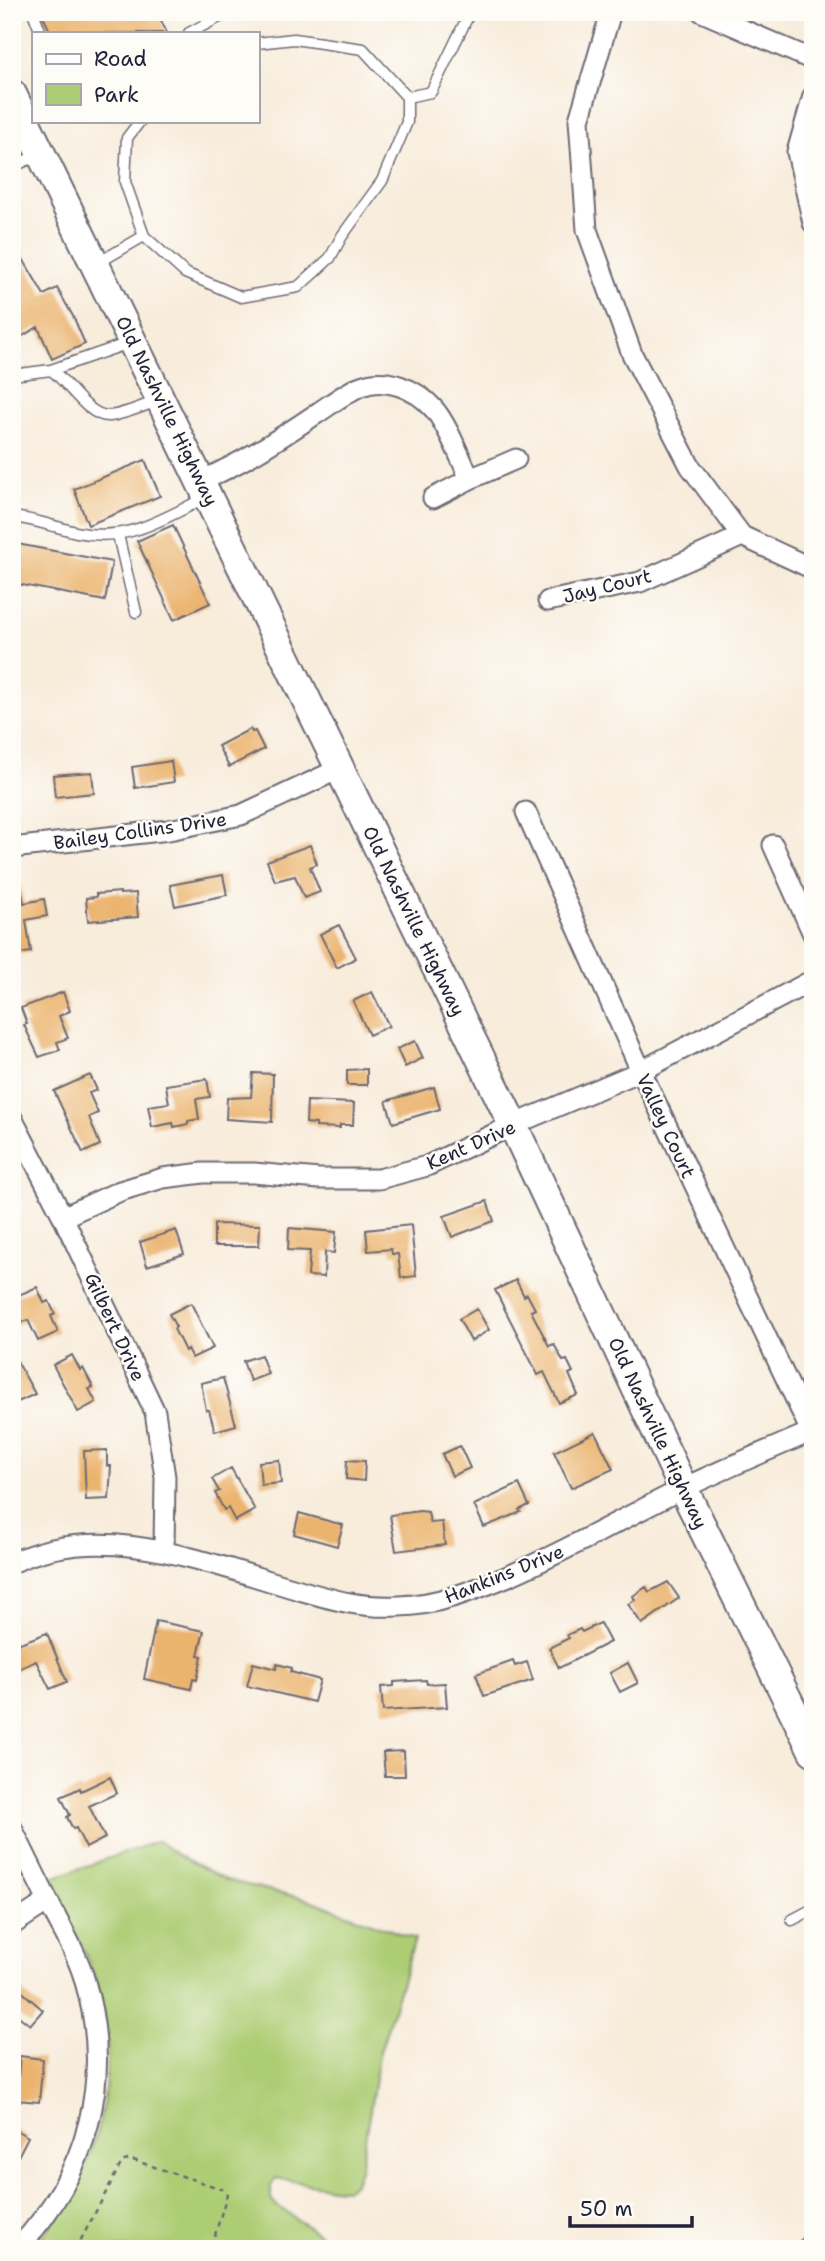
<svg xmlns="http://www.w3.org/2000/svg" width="825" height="2261" font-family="'Shantell Sans',sans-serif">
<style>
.green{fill:#adcd75;stroke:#687858;stroke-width:2}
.building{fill:#ebb46e}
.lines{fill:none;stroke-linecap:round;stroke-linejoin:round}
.service-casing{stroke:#6d6973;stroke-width:13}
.minor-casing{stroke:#6d6973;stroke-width:23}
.secondary-casing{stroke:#6d6973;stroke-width:32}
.path{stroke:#6d6973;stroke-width:2.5;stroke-dasharray:5 5;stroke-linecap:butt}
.service{stroke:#fff;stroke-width:10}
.minor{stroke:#fff;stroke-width:19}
.secondary{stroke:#fff;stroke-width:28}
.labels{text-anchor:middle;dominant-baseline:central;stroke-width:5;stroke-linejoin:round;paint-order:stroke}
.street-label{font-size:19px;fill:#22223b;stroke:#fdfcf7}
</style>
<rect width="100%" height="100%" fill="#fdfcf7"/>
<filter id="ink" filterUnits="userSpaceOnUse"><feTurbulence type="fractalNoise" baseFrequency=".0143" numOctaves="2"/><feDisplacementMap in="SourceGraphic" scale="14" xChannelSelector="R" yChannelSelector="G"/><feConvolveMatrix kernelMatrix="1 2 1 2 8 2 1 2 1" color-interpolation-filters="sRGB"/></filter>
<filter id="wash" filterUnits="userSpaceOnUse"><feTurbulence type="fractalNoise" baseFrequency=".00686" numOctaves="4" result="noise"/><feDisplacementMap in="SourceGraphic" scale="28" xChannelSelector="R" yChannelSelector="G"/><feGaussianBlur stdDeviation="1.57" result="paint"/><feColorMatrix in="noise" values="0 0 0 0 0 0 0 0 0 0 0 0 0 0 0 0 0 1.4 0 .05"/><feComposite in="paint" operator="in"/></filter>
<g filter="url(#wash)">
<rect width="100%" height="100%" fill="#f8ecdb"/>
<path class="green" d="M158 1841 176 1854 226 1880 310 1900 415 1939 379 2055 360 2170 355 2182 347 2189 332 2188 276 2178 271 2186V2199L277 2206 323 2237 316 2249H31C100 2176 126 2066 92 1971 81 1939 63 1910 49 1879Z"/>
<g id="blocks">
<path class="building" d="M41 12H157L167 33H51Z
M12 240 44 295 57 288 74 318 85 344 52 359 38 327 19 338 12 324Z
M145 460 160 496 88 525 74 489Z
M173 525 210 603 174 620 137 541Z
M12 543 112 562 105 601 12 583Z
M250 729 252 732 255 731 264 749 229 767 218 746Z
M171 761 174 782 135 788 132 767Z
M92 772 94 793 55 797 53 775Z
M310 845 317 864 310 867 320 892 304 898 295 876 275 881 267 861Z
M223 875 227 895 175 906 170 885Z
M12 877H19L24 903 44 899 47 916 26 920 31 952 12 955Z
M120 892V894L136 893 138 917 88 921 86 898 96 897V894Z
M339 925 356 958 337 968 320 934Z
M63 992 70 1011 59 1016 68 1038 57 1042 60 1050 39 1057 24 1025 27 1024 21 1008Z
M372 992 389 1026 369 1035 353 1001Z
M415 1041 423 1058 405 1067 397 1049Z
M367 1069V1085H347V1070Z
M253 1073 273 1074 272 1122 226 1119 227 1098 251 1097Z
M90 1075 97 1090 89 1093 98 1113 89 1117 100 1145 83 1153 54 1091Z
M207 1079 210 1097 196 1099 199 1119 188 1121V1124L174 1127 173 1123 152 1127 148 1106 169 1103 166 1085Z
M434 1087 440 1109 393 1123 386 1101Z
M307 1101 354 1103 353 1125H340V1128L316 1127V1124L306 1123Z
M487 1201 494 1221 452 1237 444 1216Z
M214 1224 260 1225 259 1246H214Z
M411 1225 416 1276 401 1278 398 1254H392L391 1249 368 1251 366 1230Z
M289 1228 336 1232 334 1253 325 1252 324 1277 308 1276 310 1251 288 1250Z
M176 1230 184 1254 147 1266 140 1242Z
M516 1280 524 1296 527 1294 535 1309 531 1311 549 1346 554 1344 563 1361 567 1360 573 1372 569 1374 578 1395 559 1403 544 1372 538 1375 495 1290Z
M37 1287 44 1303 49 1301 55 1314 51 1316 58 1332 38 1341 28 1320 12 1327V1298Z
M191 1303 213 1348 192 1358 187 1349 185 1351 174 1329 176 1327 169 1314Z
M477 1309 489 1330 471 1341 459 1319Z
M12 1352 35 1394 18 1402 12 1391Z
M72 1355 80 1370 83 1368 93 1387 89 1389 96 1402 78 1412 53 1365Z
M261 1355 268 1374 250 1381 243 1361Z
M223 1378 236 1425 215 1431 209 1410H206L201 1383Z
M595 1432 613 1469 571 1488 554 1452Z
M460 1446 470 1468 452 1476 442 1454Z
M107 1450V1466H111L109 1499 86 1500 84 1451Z
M279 1460 281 1483 261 1485 259 1462Z
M347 1460 365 1461 364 1481 346 1479Z
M231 1468 255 1510 235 1521 228 1508 224 1510 215 1493 219 1491 212 1479Z
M519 1484 529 1505 519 1510 521 1512 484 1527 474 1505Z
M420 1511 428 1512 430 1523 442 1522 445 1545 396 1551 390 1515Z
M299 1513 343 1525 337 1546 294 1534Z
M668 1582 679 1598 642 1624 628 1604 635 1600 633 1596 646 1587 649 1592Z
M156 1621 204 1631 198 1655 202 1656 197 1680 193 1679 191 1689 144 1679Z
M600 1623 610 1642 559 1668 549 1648 569 1638 567 1635 580 1629 582 1632Z
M47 1633 67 1682 50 1689 36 1661 12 1672V1646Z
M513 1661 515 1666 527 1662 533 1680 484 1696 476 1674Z
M253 1663 276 1669 277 1664 292 1668 291 1672 320 1680 314 1702 247 1686Z
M628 1663 638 1683 620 1692 610 1673Z
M426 1680 427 1684 445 1683 447 1707 383 1711 381 1687 394 1686V1682Z
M404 1751 405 1776H385L383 1752Z
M110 1777 117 1793 89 1806 105 1838 86 1848 76 1828 73 1829 67 1817 70 1815 61 1797 80 1788 81 1791Z
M12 1983 43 2010 30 2025 12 2011Z
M20 2056 43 2059 39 2102 16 2100Z
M12 2128 28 2137 12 2168Z"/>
</g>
</g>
<g filter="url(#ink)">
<use href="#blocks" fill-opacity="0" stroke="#6d6973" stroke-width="2"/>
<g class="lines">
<defs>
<path id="service" d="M33 12 41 33
M189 33 229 12
M407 97 431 92 470 12
M140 121 127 138 125 182 144 236 185 273 241 297 298 287 330 258 342 236 382 181 407 122V97L363 49 294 39 257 43
M12 167 38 155
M96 264 144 236
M51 370 129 343
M12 375 51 370C68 381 88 418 110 416 125 414 143 406 157 401
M12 517C34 519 55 527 76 532 127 543 161 520 205 498
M118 535 136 612
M792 1920 813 1909"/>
<path id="minor" d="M611 12 579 120 587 230 632 354 690 466 742 536 813 569
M702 12 813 60
M813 96 797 152 813 223
M470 479 516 459
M201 481C242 463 279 439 316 414 330 405 346 392 361 386 386 376 416 389 433 408 447 423 461 460 470 479L433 498
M548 601 640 582 742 536
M526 812 641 1071 813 1436
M773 845 813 934
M12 848 169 830 241 815 341 768
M12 1118 63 1217 155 1412 165 1477 164 1551
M63 1217 120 1191 163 1178 203 1173H254L319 1179H379L427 1166 513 1125 641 1071 813 980
M12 1563C103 1519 206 1563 296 1589 334 1600 359 1608 399 1606 437 1605 472 1591 506 1577 567 1551 623 1518 682 1489 725 1468 769 1450 813 1431
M12 1828C27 1859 42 1889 57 1919 67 1938 78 1957 84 1978 114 2078 89 2173 17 2249
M12 1925 48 1901
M807 2249 813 2243"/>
<path id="secondary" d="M12 94 513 1125 683 1488 813 1751"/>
</defs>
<use href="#service" class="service-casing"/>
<use href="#minor" class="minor-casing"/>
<use href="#secondary" class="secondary-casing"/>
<path class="path" d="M76 2249 122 2162 130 2159 225 2190 227 2194 211 2249"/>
<use href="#service" class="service"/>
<use href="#minor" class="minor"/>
<use href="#secondary" class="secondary"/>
</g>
</g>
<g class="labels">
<g class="street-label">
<text transform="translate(167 411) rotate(64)">Old Nashville Highway</text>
<text transform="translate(607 586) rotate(-14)">Jay Court</text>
<text transform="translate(140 831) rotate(-8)">Bailey Collins Drive</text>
<text transform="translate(414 921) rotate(64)">Old Nashville Highway</text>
<text transform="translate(666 1126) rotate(65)">Valley Court</text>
<text transform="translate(471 1145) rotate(-24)">Kent Drive</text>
<text transform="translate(115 1327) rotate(65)">Gilbert Drive</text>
<text transform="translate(658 1433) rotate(65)">Old Nashville Highway</text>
<text transform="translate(504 1574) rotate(-22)">Hankins Drive</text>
</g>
</g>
<rect width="825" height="2261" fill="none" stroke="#fdfcf7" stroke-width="42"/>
<rect x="32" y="32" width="228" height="91" fill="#fdfcf7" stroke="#a5a5ac" stroke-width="2"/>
<rect x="46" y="54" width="35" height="10" fill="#ffffff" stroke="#a5a5ac" stroke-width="2"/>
<text x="94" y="66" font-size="21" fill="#22223b">Road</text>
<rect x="46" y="84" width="35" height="21" fill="#adcd75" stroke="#a5a5ac" stroke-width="2"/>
<text x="94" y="102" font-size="21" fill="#22223b">Park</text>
<path d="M570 2216v10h122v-10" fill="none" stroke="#22223b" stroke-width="3.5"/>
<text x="580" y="2216" font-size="21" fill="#22223b" stroke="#fdfcf7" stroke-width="5" paint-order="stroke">50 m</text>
</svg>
